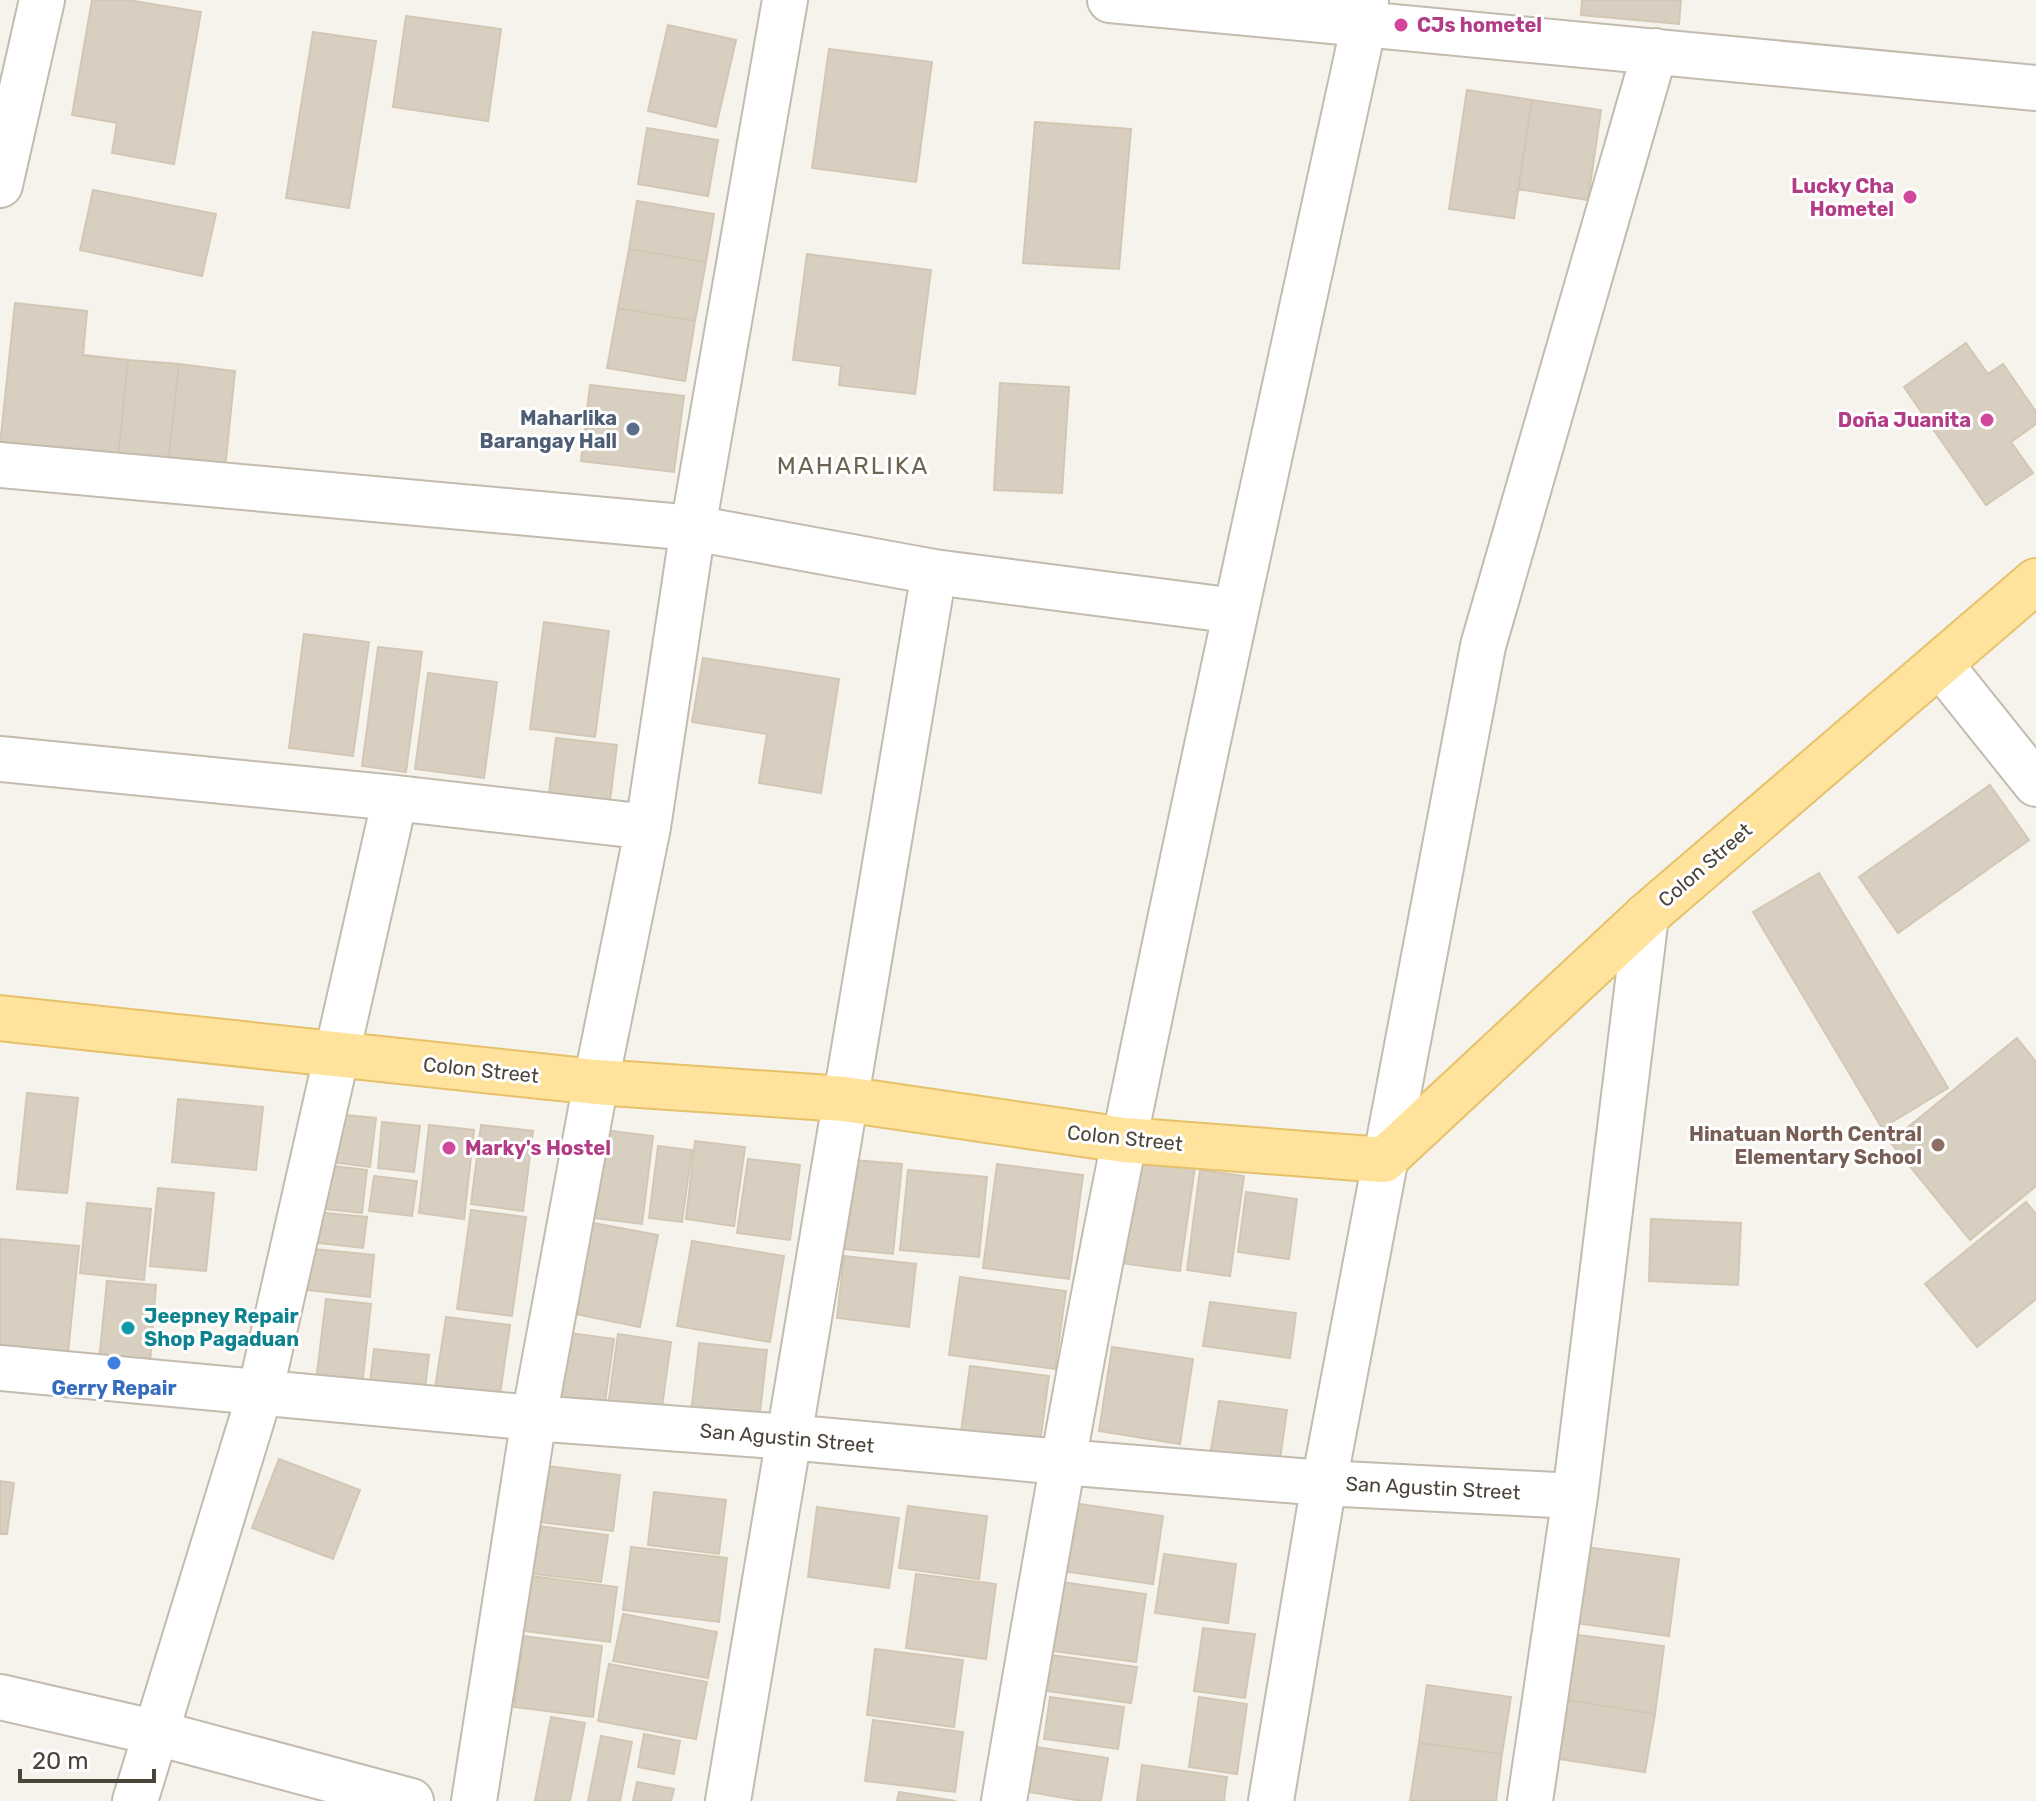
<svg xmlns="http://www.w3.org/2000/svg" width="2036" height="1801" font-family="Rubik,sans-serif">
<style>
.building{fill:#d8cfc1;stroke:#d3c7b4;stroke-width:2}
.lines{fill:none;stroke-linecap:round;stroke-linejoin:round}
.minor-casing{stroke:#c2bbae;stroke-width:48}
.major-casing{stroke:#e6c16a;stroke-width:48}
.minor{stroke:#fff;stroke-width:44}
.major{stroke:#ffe39c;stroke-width:44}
.hotel-dot{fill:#d1479c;stroke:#fff;stroke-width:3}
.service-dot{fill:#5c6f8a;stroke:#fff;stroke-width:3}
.education-dot{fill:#8d6e63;stroke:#fff;stroke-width:3}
.culture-dot{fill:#0f9aa8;stroke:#fff;stroke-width:3}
.shop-dot{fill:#3f7fe0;stroke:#fff;stroke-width:3}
.labels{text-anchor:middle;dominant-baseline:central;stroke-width:6;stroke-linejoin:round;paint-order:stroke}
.hotel-label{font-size:20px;font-weight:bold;fill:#b23c85;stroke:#fff;text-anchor:start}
.service-label{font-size:20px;font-weight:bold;fill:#4e5e75;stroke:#fff;text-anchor:end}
.street-label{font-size:20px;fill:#4b4439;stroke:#fff}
.education-label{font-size:20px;font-weight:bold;fill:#785e54;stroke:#fff;text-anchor:end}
.culture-label{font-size:20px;font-weight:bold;fill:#0d838f;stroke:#fff;text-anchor:start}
.shop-label{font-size:20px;font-weight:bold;fill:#366cbe;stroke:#fff}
.quarter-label{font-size:24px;letter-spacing:2px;fill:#6e6250;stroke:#fff}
</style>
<rect width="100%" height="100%" fill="#f6f3ec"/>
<path class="building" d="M92 0H128L201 12 174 164 112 153 117 123 72 115Z
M1582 0H1681L1679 24 1581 15Z
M406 16 501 29 488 121 393 107Z
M668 25 736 40 716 127 648 111Z
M313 32 376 41 349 208 286 198Z
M829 49 932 62 916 182 812 168Z
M1467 90 1532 100 1514 218 1449 209Z
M1532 100 1601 110 1588 200 1518 189Z
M1035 122 1131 129 1119 269 1023 263Z
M647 128 718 140 708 196 638 184Z
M93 190 216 214 202 276 80 250Z
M637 201 714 214 706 262 629 249Z
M629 249 706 262 695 321 618 308Z
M807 254 931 270 915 394 839 385 841 366 793 360Z
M15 303 87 311 83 355 128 360 118 458 0 445Z
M618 308 695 321 685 381 607 368Z
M1966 343 1988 374 2003 364 2036 412V424L2011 442 2033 473 1986 505 1904 387Z
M128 360 179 364 168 463 118 458Z
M179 364 235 371 225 469 168 463Z
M1000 383 1069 387 1062 493 994 490Z
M590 385 684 396 674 472 581 461Z
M544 622 609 631 595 737 530 729Z
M304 634 369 642 353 756 289 748Z
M378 647 422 652 406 772 362 766Z
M703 658 839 679 821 793 759 783 767 734 692 722Z
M428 673 497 682 484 778 415 769Z
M556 738 617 745 608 817 547 809Z
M1990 785 2029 840 1898 933 1859 877Z
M1819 873 1948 1088 1882 1128 1753 912Z
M2017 1038 2036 1062V1186L1970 1240 1890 1142Z
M27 1093 78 1098 67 1193 17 1189Z
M178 1099 263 1107 256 1170 172 1162Z
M335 1114 376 1118 370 1167 330 1162Z
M382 1122 420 1126 414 1172 378 1168Z
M429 1125 474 1130 464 1219 419 1213Z
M481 1125 533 1131 523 1211 471 1204Z
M596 1129 653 1136 642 1224 584 1217Z
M695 1141 745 1147 734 1226 686 1219Z
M658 1146 692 1150 682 1222 649 1218Z
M748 1159 800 1165 790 1240 737 1233Z
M1135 1159 1195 1167 1180 1271 1120 1263Z
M853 1160 902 1164 893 1254 844 1249Z
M997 1164 1083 1175 1069 1279 983 1268Z
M323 1165 367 1170 362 1213 317 1208Z
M908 1170 987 1177 979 1257 900 1250Z
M1200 1170 1244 1176 1230 1276 1187 1270Z
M374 1176 417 1181 412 1216 369 1211Z
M158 1188 214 1193 206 1271 150 1266Z
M1246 1192 1297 1199 1289 1259 1238 1252Z
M2026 1202 2036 1214V1299L1977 1347 1925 1284Z
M87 1203 151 1209 144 1280 80 1273Z
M471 1210 526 1217 512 1316 457 1309Z
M315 1212 367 1217 363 1248 311 1242Z
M1651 1219 1741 1223 1738 1285 1649 1281Z
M583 1221 658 1235 640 1327 565 1312Z
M0 1239 79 1246 66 1372 0 1365Z
M692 1241 784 1256 770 1342 677 1326Z
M313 1249 374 1255 370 1297 308 1290Z
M844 1256 916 1264 909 1327 837 1318Z
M960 1277 1066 1291 1055 1369 949 1355Z
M107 1281 156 1285 149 1375 98 1371Z
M326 1299 371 1304 361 1395 315 1390Z
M1210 1302 1296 1313 1290 1358 1203 1346Z
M446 1317 510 1325 498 1409 433 1401Z
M563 1332 614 1339 603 1416 552 1409Z
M618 1334 671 1342 660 1421 607 1414Z
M699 1343 767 1350 758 1430 690 1423Z
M1112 1347 1193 1359 1180 1444 1099 1431Z
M374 1349 429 1355 423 1405 368 1400Z
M970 1366 1049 1376 1039 1450 960 1439Z
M1219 1401 1287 1410 1278 1473 1209 1462Z
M279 1459 360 1490 333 1559 252 1528Z
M539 1465 620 1475 613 1531 531 1521Z
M0 1481 14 1483 7 1534H0Z
M654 1492 726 1500 719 1554 648 1545Z
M1073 1503 1163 1516 1153 1584 1062 1571Z
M908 1506 987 1516 979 1579 899 1568Z
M817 1507 899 1518 889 1588 808 1577Z
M531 1525 608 1535 601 1582 525 1573Z
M631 1547 727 1558 719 1622 623 1610Z
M1585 1547 1679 1559 1669 1636 1575 1623Z
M1164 1554 1236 1564 1228 1623 1155 1613Z
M916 1574 996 1584 986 1659 906 1648Z
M531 1576 617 1587 610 1642 524 1631Z
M1055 1581 1146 1594 1136 1662 1045 1650Z
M623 1614 717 1632 708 1678 613 1661Z
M1203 1628 1255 1634 1245 1698 1194 1691Z
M1578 1635 1664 1646 1655 1714 1568 1700Z
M523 1636 602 1646 593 1717 514 1707Z
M875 1649 963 1660 954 1727 867 1715Z
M1052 1655 1137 1667 1131 1703 1047 1691Z
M609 1664 707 1682 696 1739 598 1721Z
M1427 1685 1511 1697 1502 1754 1419 1743Z
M1050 1697 1124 1707 1118 1749 1044 1739Z
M1199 1697 1247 1704 1237 1774 1189 1767Z
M1568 1700 1655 1714 1645 1772 1559 1759Z
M551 1717 585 1723 570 1801H535Z
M873 1720 963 1732 955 1792 865 1781Z
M644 1734 680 1741 674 1774 638 1767Z
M601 1736 632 1742 620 1801H588Z
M1419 1743 1502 1754 1496 1801H1410Z
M1030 1746 1108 1758 1101 1801H1082L1023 1791Z
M1142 1765 1227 1777 1224 1801H1137Z
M637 1782 674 1789 671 1801H633Z
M899 1792 956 1801H897Z"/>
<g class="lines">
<defs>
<path id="minor" d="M1110 0 2036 88
M0 185 42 0
M0 465 693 528 934 572 1236 611
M1940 664 2036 784
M0 759 395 798 648 827
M0 1368 534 1418 788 1437 1062 1462 1324 1483 1575 1496
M0 1697 157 1733 411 1801
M135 1801 260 1393 395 798
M474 1801 534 1418 596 1082 648 827 693 528 785 0
M728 1801 934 572
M1004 1801C1042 1579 1080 1358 1125 1137 1201 765 1283 395 1364 24L1366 0
M1271 1801 1324 1483 1483 646 1655 51
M1530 1801 1575 1496 1646 916"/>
<path id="major" d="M0 1018 596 1082 844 1099 1124 1140 1384 1160 1646 916 2036 581"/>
</defs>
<use href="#minor" class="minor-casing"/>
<use href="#major" class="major-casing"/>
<use href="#minor" class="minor"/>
<use href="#major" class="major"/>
</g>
<g class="hotel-dot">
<circle cx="1401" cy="25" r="8"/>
<circle cx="1910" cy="197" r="8"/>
<circle cx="1987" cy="420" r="8"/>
<circle cx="449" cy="1148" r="8"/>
</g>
<circle class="service-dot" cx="633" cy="429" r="8"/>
<circle class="education-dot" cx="1938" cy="1145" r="8"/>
<circle class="culture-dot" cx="128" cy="1328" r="8"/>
<circle class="shop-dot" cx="114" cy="1363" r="8"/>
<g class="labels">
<g class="hotel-label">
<text x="1417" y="25">CJs hometel</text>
<text x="1894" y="186" text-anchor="end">Lucky Cha<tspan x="1894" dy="23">Hometel</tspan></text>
<text x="1971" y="420" text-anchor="end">Doña Juanita</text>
<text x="465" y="1148">Marky's Hostel</text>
</g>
<g class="service-label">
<text x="617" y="418">Maharlika<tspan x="617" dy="23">Barangay Hall</tspan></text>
</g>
<g class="street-label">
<text transform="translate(1705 865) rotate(-41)">Colon Street</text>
<text transform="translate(481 1070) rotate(6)">Colon Street</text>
<text transform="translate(1125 1138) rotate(6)">Colon Street</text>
<text transform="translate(787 1438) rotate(5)">San Agustin Street</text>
<text transform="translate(1433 1488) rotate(3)">San Agustin Street</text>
</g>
<g class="education-label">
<text x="1922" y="1134">Hinatuan North Central<tspan x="1922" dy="23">Elementary School</tspan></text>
</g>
<g class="culture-label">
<text x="144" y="1316">Jeepney Repair<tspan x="144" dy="23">Shop Pagaduan</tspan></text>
</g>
<g class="shop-label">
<text x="114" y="1388">Gerry Repair</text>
</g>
<g class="quarter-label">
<text x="853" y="466">MAHARLIKA</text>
</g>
</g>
<path d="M20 1769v12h134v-12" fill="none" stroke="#4b4439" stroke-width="4"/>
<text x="32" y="1769" font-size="24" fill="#4b4439" stroke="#ffffff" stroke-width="6" paint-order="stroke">20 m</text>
</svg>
